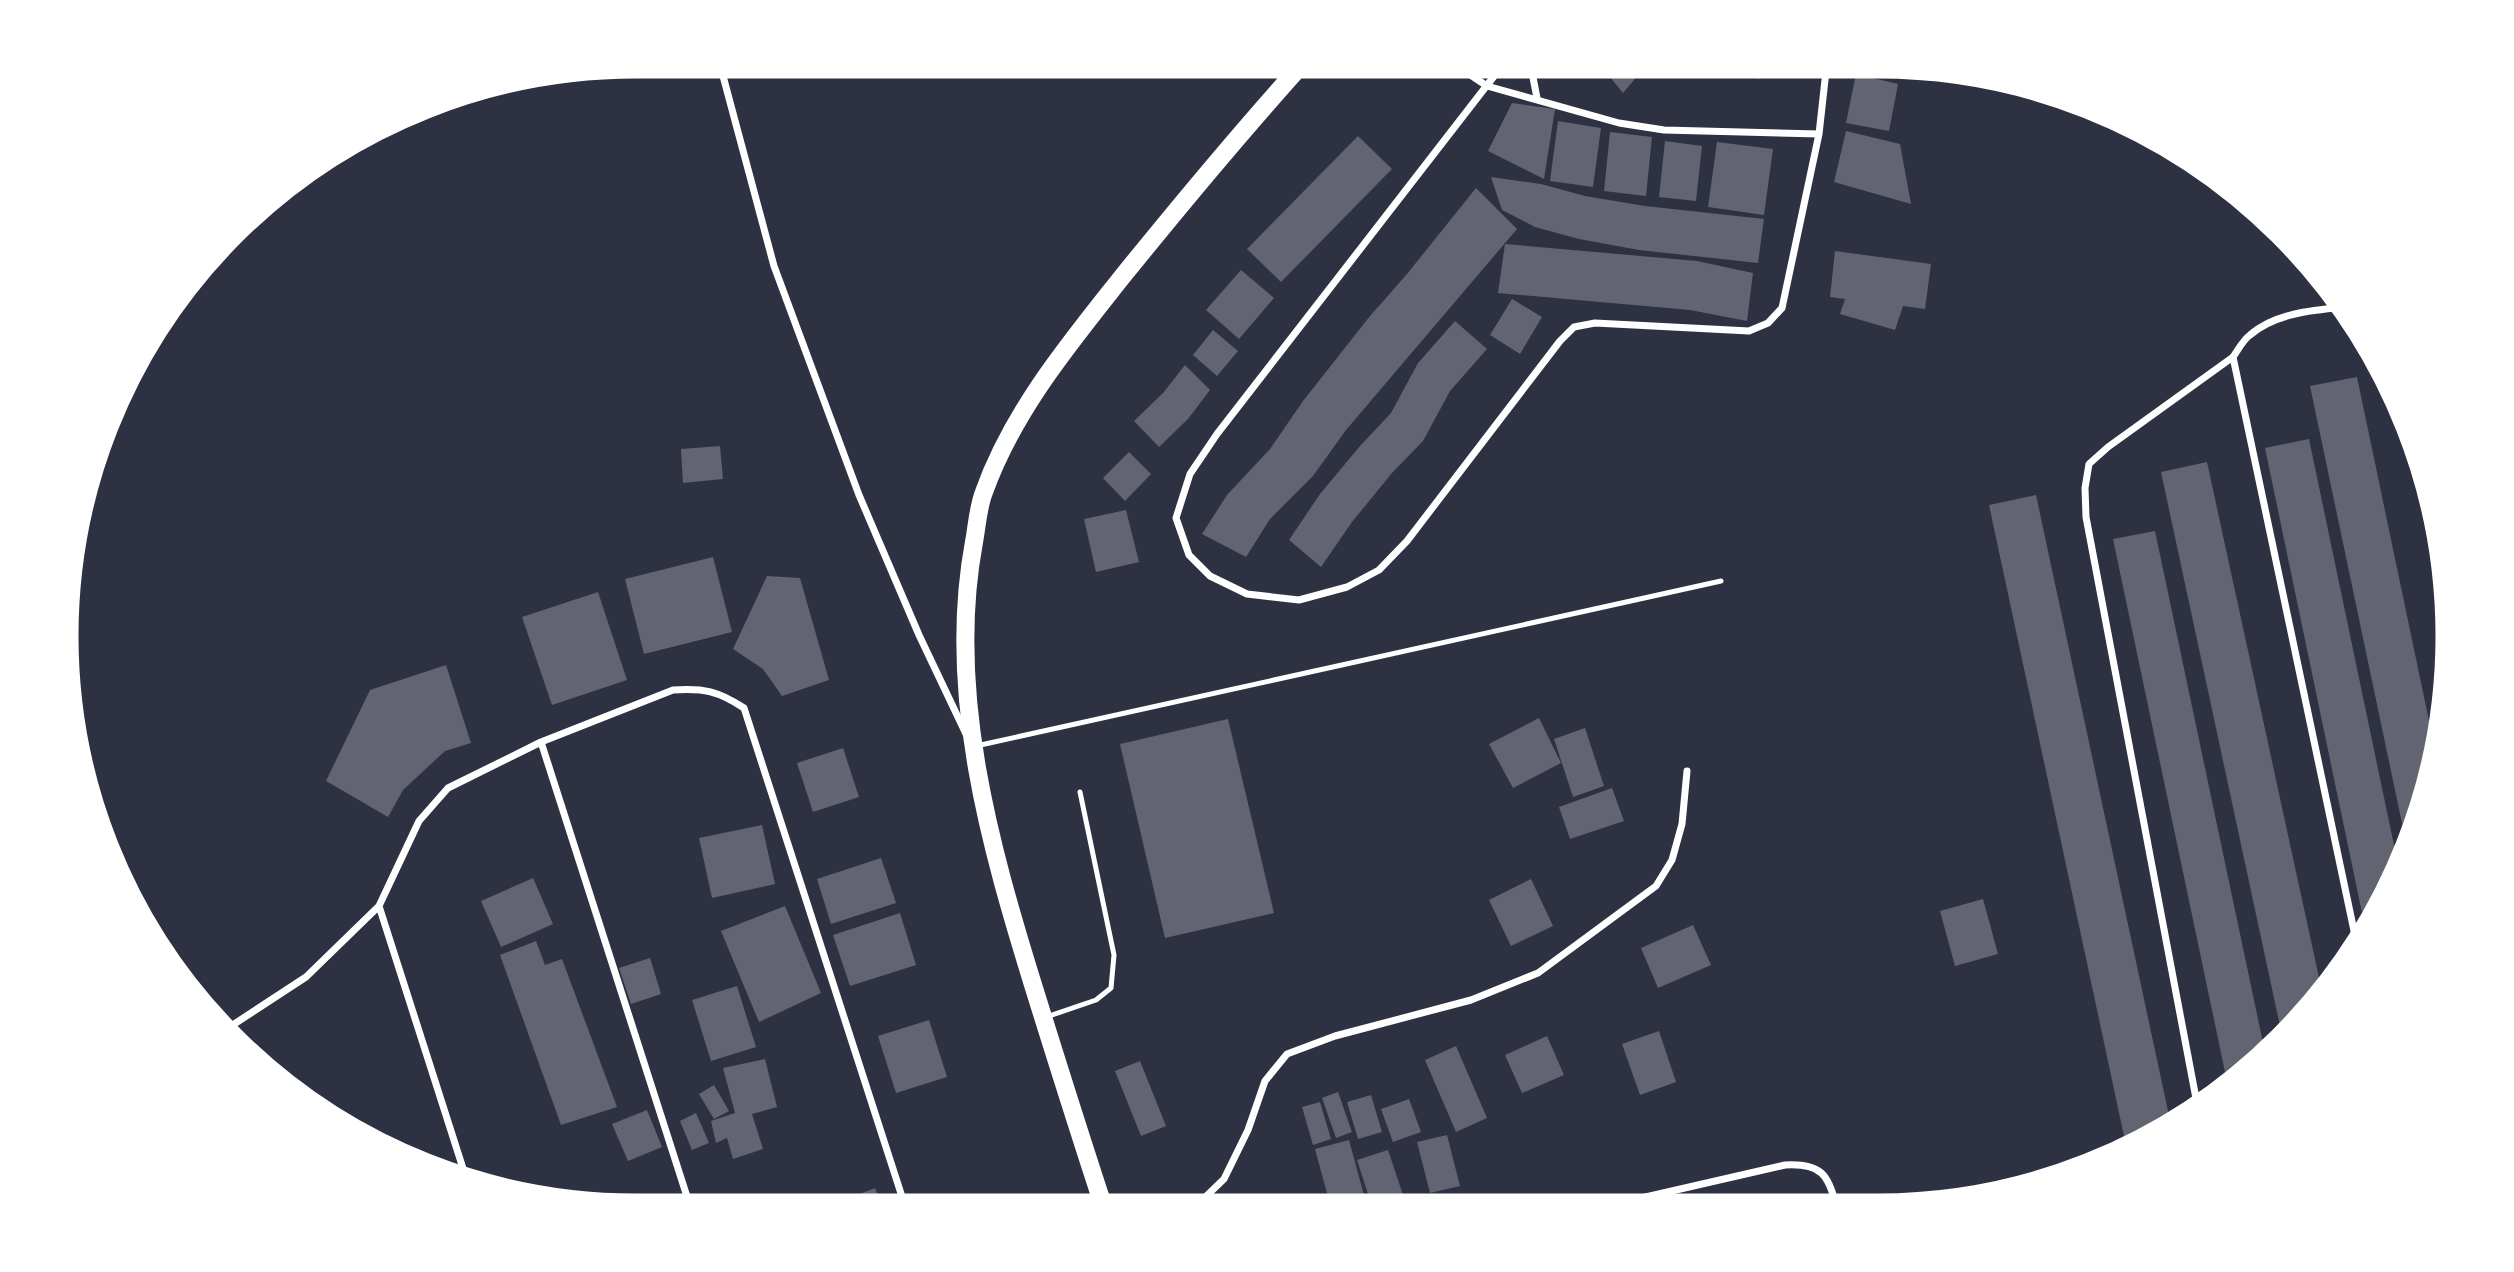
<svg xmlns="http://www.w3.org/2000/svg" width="2514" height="1272" font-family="Cabin,sans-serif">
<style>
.building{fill:#626471}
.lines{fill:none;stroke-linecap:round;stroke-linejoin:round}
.service{stroke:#fff;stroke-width:5}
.minor{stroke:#fff;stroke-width:7}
.primary{stroke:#fff;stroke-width:18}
.rim{fill:none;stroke:#fff;stroke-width:9}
</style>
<rect width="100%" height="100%" fill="#2d3142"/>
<path class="building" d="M1598 62H1649L1623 93Z
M1716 62H1761L1759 79 1714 70Z
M1856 74 1898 84 1889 131 1846 123Z
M1512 103 1555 109 1544 179 1488 151Z
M1558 121 1601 128 1593 187 1550 181Z
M1846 131 1900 144 1911 204 1834 182Z
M1610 132 1652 137 1646 196 1604 191Z
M1358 136 1392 169 1281 282 1247 249Z
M1665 141 1702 146 1696 201 1659 197Z
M1717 142 1773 149 1764 215 1708 207Z
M1491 177 1541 184 1585 196 1645 206 1764 219 1758 263 1639 250 1579 239 1535 227 1502 210Z
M1476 188 1517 229 1346 430 1313 476 1270 519 1246 557 1202 534 1227 495 1270 449 1303 401 1370 316 1407 274Z
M1505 244 1697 261 1753 273 1747 321 1690 310 1498 293Z
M1835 251 1931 264 1925 309 1903 306 1895 330 1840 314 1845 299 1830 297Z
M1241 270 1274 298 1239 339 1206 310Z
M1512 299 1542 317 1520 354 1490 335Z
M1455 321 1487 349 1450 391 1423 441 1392 473 1352 522 1321 567 1289 540 1320 494 1360 446 1391 413 1418 363Z
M1213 330 1238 351 1217 376 1193 355Z
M1185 365 1210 390 1188 419 1159 447 1134 421 1163 393Z
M2357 377 2437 759 2433 784 2408 852 2310 386Z
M2309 439 2400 874 2394 890 2366 932 2265 448Z
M720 446 723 479 683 483 681 449Z
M1129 452 1151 474 1125 501 1103 478Z
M2207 462 2323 996 2310 1015 2283 1040 2161 472Z
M2036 495 2171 1125 2127 1150 1989 505Z
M1126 510 1139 562 1096 572 1084 519Z
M2155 531 2266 1057 2229 1091 2113 539Z
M713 557 732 632 644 654 625 579Z
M767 576 800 578 829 680 782 696 763 669 733 649Z
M598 592 627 680 552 705 522 617Z
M446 665 471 743 445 751 403 790 388 817 326 781 370 690Z
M1539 718 1561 763 1513 788 1489 744Z
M1228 719 1274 913 1165 938 1120 744Z
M1585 728 1604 786 1573 797 1554 739Z
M843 748 859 797 813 812 797 763Z
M1612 788 1624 821 1570 839 1559 807Z
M762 825 775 884 712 898 699 838Z
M881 858 896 903 831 924 817 879Z
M533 878 553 924 501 947 481 901Z
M1531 879 1553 926 1511 946 1489 900Z
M1983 899 1998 954 1955 966 1940 911Z
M785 906 821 993 759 1022 721 931Z
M900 913 916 965 850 986 833 935Z
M1693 925 1711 965 1658 988 1641 948Z
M536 941 545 965 562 959 617 1107 561 1125 500 955Z
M650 958 661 994 631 1004 619 968Z
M737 986 756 1047 711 1061 692 1000Z
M929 1020 947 1077 896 1093 878 1036Z
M1659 1031 1676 1082 1640 1095 1622 1044Z
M1547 1036 1564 1075 1522 1093 1505 1055Z
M1456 1046 1487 1118 1456 1132 1425 1060Z
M765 1059 777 1107 752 1114 763 1149 733 1159 727 1138 716 1143 711 1121 735 1113 723 1068Z
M1140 1061 1166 1126 1141 1136 1115 1071Z
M714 1085 729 1111 714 1119 699 1094Z
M1338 1092 1352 1132 1336 1138 1322 1098Z
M1371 1095 1382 1132 1358 1139 1347 1102Z
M1409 1099 1421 1132 1393 1142 1381 1109Z
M1320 1102 1331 1139 1313 1145 1302 1107Z
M647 1110 662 1147 628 1161 612 1124Z
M696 1113 709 1143 692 1150 680 1121Z
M1447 1135 1460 1186 1430 1193 1417 1142Z
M1349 1140 1365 1199 1331 1208 1315 1149Z
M1388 1150 1407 1207 1348 1208 1370 1200 1357 1160Z
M875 1188 883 1209H822Z"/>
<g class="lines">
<path class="service" d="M976 746 1721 581
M1046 1017 1096 1000 1111 988 1114 955 1080 792"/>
<path class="minor" d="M719 61 774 266 859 495 919 635 966 734
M1451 62 1487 86 1619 123 1664 130 1819 134
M1505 62 1217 434 1190 474 1176 518 1189 555 1210 576 1247 594 1299 600 1347 587 1379 570 1407 541 1560 341 1574 327 1595 323 1749 331 1768 323 1782 308 1819 134 1827 62
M1530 62 1537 98
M2233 357 2357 945
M2418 441 2449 595
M541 742 691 1209
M379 906 468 1184
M222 1032 306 977 379 906 419 821 448 788 541 742 673 690C704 688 718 691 744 708L906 1209
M2198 1109 2086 517 2085 488 2089 464 2108 447 2233 357C2238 350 2243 340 2250 335 2275 313 2314 310 2346 307
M1602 1207 1785 1165C1820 1163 1829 1174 1836 1206
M1194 1208 1224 1179 1248 1130 1265 1081 1287 1054 1335 1036 1471 1000 1538 973 1656 886 1672 860 1682 824 1687 771"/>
<path class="primary" d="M1104 1208C1080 1135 1057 1062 1034 988 990 846 946 692 974 542 977 526 978 507 984 492 1013 411 1069 344 1122 277 1181 204 1241 132 1304 62"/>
</g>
<path d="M0 0H2514V1272H0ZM636 74H1878A562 562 0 0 1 2440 636V636A562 562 0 0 1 1878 1198H636A562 562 0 0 1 74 636V636A562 562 0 0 1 636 74Z" fill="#fff" fill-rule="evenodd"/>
<path class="rim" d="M636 74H1878A562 562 0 0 1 2440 636V636A562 562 0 0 1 1878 1198H636A562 562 0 0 1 74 636V636A562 562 0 0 1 636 74Z"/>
</svg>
